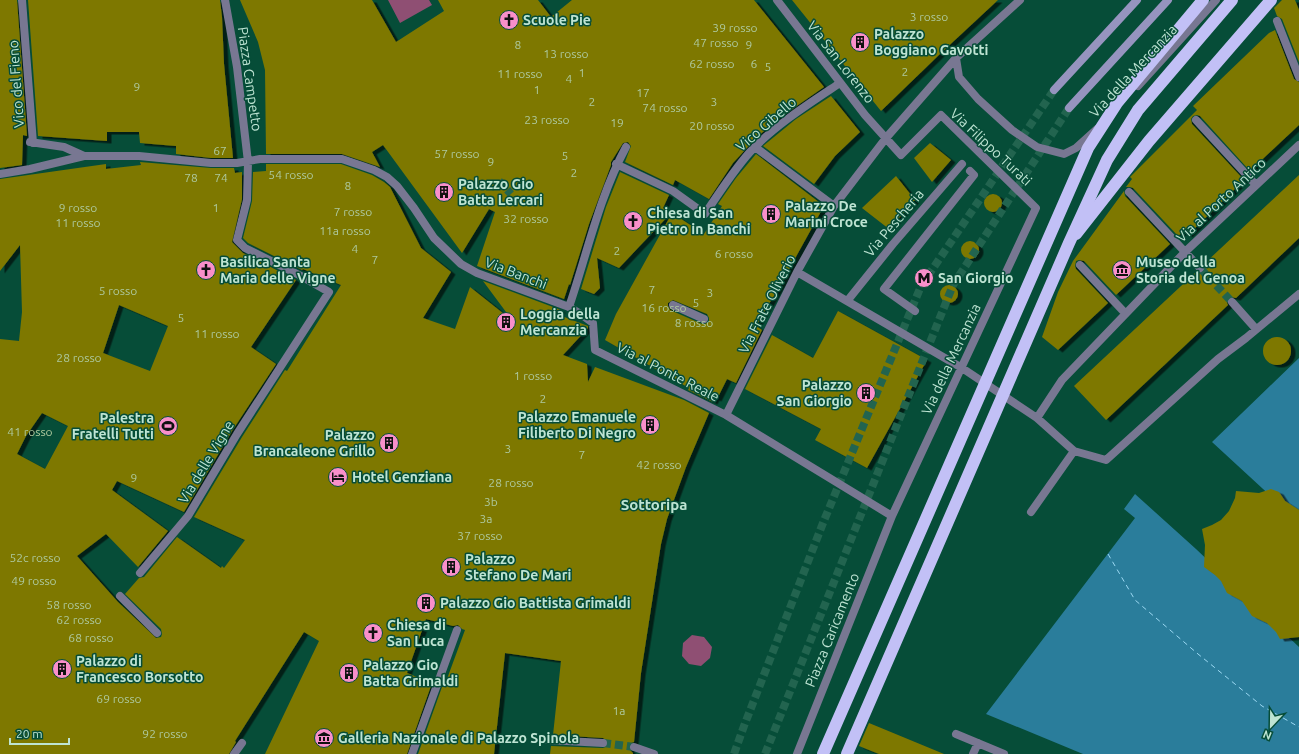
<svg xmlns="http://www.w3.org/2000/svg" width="1299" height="754" font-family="Ubuntu,sans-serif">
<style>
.green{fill:#8f4f73}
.water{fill:#2a7d9b}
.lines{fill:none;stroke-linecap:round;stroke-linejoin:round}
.ferry{stroke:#9cd9f3;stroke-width:1;stroke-dasharray:5 4;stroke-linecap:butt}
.building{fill:#7e7800;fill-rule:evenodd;filter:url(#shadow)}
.street-tunnel{stroke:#22644f;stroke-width:8;stroke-dasharray:8 4;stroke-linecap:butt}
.secondary-tunnel{stroke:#22644f;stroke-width:8;stroke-dasharray:8 4;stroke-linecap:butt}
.street{stroke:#787792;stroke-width:8}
.secondary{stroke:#9694bf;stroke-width:8}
.highway{stroke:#c2c0f6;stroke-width:12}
.highway-bridge{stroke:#c2c0f6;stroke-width:12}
.labels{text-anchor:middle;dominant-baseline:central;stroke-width:3;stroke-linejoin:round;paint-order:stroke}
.number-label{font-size:12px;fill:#aec99e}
.poi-label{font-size:14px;font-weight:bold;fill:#bee4d3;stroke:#064d38;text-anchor:start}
.street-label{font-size:14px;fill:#bee4d3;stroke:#064d38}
.neighbourhood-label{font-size:15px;font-weight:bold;fill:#bee4d3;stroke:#064d38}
</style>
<defs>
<filter id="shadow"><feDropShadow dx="4.5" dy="2.5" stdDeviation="0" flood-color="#0009"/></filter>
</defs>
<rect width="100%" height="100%" fill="#064d38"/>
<path class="green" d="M388 0H429L432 5 400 23Z
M692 635 704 637 712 647 710 658 701 666 689 664 682 656 683 643Z"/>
<path class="water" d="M1299 358V522L1212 442Z
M1135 494 1196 549 1299 647V754H1083L986 714 1135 518 1124 509Z"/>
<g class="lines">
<path class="ferry" d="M1108 554 1135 600 1198 654 1262 706 1299 727"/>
</g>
<path class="building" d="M0 0H17L27 136 23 135 22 165 0 168Z
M28 0H220L222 17 224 64 233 158H211L176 154V146L140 143 139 132H107V141L38 136Z
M240 0H372L396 42 444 11 438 0H538L551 17 572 0H754L824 87 778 119 756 138 733 163 709 199 675 180 673 185 625 162 631 146 628 142 623 143 611 162V165L589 224 570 285 569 284 564 299 477 266 495 212 489 209 462 253 383 145 372 152 380 167 342 154H266L265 70 258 42Z
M792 0H998L941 53 881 111Z
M1282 0H1295L1299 10V62L1282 19 1277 16 1274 8Z
M1275 30 1294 79 1299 82V125L1250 171 1200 116 1197 115 1193 116 1191 119 1192 124 1244 180 1188 235 1184 231 1178 236 1133 188 1130 187H1126L1132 179 1130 177 1197 110 1193 106 1269 33Z
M831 96 860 132 835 156 814 184 763 146 796 119Z
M930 143 951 160 932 182 914 158Z
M756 154 824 206 782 282 756 326 762 330 736 383 727 379 717 399 715 398 713 402 688 390 689 388 605 340 616 314 672 213 704 234 722 206 718 204 736 178ZM673 300 707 314 709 318V322L705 324H702L670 310 668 306V303Z
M140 162 211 168H234L235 173 242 172V199L232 242 243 253 296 280 251 347 276 364 232 431 184 512 117 481 112 490 168 531 138 567 106 534 77 556 118 602 156 638 161 637 162 634 161 629 125 594 139 578 144 577 177 537 221 568 222 566 224 568 245 540 194 517 242 437 285 370 287 371 341 285 303 269 302 270 248 243 243 238 252 201 253 172 266 171V164H341L372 175 384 182 390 187 421 248 451 272 423 318 455 329 470 287 504 314 506 312 483 281 561 310 559 315 588 326V328L563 355 587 364 588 382 595 367 684 400 709 413 686 467 667 519 661 544 641 673 634 742 631 743 629 746 630 750 633 753V754H550L551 746 603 748 608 746V741L603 738 553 735 561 661 505 653 494 754H418L442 687H444L465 630 462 629 458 625 453 626 426 619 407 673 432 683 407 754H265L319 641 304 632 235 741 236 742 229 754H0V339L19 341 22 312 20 245 0 271V179L106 164V169L141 165ZM119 305 168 326 150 371 103 353ZM42 413 68 426 45 469 17 454 26 436Z
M620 172 669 195 663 208 671 213 619 268 597 258 600 288 594 294 581 289 606 207Z
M1299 175V238L1236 298 1231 297 1228 298 1227 303 1228 305 1106 420 1074 386 1196 272 1199 273 1203 272 1205 269 1204 264Z
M896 176 915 200 889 229 862 208Z
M1124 191 1125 196 1170 244 1116 295 1084 261 1079 260 1076 261 1075 266 1076 269 1108 303 1058 350 1042 337 1058 292 1073 261Z
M984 203a9 9 0 1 1 18 0a9 9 0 1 1-18 0Z
M961 250a9 9 0 1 1 18 0a9 9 0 1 1-18 0Z
M940 294a9 9 0 1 1 18 0a9 9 0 1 1-18 0Z
M838 311 927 360 867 468 815 440 821 429 745 389 772 335 813 358Z
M1263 351a14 14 0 1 1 28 0a14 14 0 1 1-28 0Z
M1271 489 1279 492 1285 501 1299 510V637L1280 639 1276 632 1267 623 1252 616 1242 601 1227 593 1221 581 1215 575 1204 567 1205 545 1202 529 1212 525 1221 520 1229 511 1235 498 1236 491 1259 493Z
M869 723 944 754H879L859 746Z"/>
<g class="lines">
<path class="street-tunnel" d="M499 181 511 194
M1200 268 1232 302
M603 743 634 747"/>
<path class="secondary-tunnel" d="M734 754 744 726 823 523 921 286 1054 90
M765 754 953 285 1069 108"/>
<path class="street" d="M22 0 33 143
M777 0 865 115 901 155 941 115 1036 208 892 516 797 754
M1277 21 1299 77
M956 58 959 77 978 99 1012 130 1037 147 1064 154 1076 148 1097 129
M1138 86 1216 0
M1196 120 1256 185
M30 142 64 147 84 156H139L211 163H237L260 159H342L374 170 387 177 397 186 414 208 434 238 461 264 477 273 569 307 582 315 593 323 595 350 599 352 726 415 892 516
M755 147 834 206
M616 164 673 191 705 214C719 193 733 171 750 152 775 125 810 103 840 83
M0 174 30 169 84 156
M1129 192 1200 268
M1080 265 1125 313
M797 272 962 368 1037 418 1074 451 1106 460 1218 359 1246 338 1299 294
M848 300 893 244 962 164
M1232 302 1256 329
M673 305 704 319
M569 307C587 254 599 197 626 147
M915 311 884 289 974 175 970 171
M726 415 797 272 834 206 886 138 956 58 1020 0
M1037 418 1062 380 1186 251 1299 145
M1031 512 1074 451
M140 573 188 516 237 434 329 292 301 276 245 248 237 240 247 200 248 162 237 67 225 0
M120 596 157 633
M956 734 1004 754
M548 740 603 743
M634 747 654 754
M234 754 242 743
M412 754 457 630
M973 754 978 743"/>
<path class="secondary" d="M1054 90 1137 0
M1069 108 1168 0"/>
<path class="highway" d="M1076 234 1149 141 1271 0"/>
<path class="highway-bridge" d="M823 754 1088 148 1117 103 1203 0
M847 754 1069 243 1107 160 1138 110 1232 0"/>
</g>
<defs>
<symbol id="church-disc" viewBox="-11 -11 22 22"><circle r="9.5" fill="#f98fca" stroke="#064d38"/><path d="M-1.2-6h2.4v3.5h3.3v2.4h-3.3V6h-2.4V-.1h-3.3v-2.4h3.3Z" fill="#111"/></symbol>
<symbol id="building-disc" viewBox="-11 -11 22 22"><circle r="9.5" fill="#f98fca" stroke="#064d38"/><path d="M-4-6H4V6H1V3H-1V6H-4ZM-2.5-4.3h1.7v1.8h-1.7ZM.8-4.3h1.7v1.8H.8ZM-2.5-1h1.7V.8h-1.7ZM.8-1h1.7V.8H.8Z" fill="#111"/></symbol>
<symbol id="museum-disc" viewBox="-11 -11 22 22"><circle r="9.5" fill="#f98fca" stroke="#064d38"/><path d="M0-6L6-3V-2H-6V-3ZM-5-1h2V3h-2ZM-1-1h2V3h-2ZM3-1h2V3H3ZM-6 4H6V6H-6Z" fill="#111"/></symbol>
<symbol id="metro-disc" viewBox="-11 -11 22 22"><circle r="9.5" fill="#f98fca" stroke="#064d38"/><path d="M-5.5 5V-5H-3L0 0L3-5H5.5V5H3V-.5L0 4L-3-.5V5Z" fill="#111"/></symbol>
<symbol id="stadium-disc" viewBox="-11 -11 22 22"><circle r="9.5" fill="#f98fca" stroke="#064d38"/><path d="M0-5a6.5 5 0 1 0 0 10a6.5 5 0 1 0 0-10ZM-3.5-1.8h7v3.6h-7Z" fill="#111"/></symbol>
<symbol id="hotel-disc" viewBox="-11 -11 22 22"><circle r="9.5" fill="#f98fca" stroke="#064d38"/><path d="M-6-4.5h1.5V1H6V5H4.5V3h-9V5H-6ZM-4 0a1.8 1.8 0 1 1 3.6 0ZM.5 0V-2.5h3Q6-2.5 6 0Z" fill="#111"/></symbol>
</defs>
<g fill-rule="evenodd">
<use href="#church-disc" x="498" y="9" width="22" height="22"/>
<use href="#building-disc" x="849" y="31" width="22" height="22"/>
<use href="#building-disc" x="433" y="181" width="22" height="22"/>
<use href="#building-disc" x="760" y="203" width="22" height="22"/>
<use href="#church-disc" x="622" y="210" width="22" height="22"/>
<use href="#church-disc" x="195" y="259" width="22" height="22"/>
<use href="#museum-disc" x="1111" y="259" width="22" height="22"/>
<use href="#metro-disc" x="913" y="267" width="22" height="22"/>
<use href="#building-disc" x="495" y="311" width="22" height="22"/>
<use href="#building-disc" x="855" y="382" width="22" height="22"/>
<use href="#building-disc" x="639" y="414" width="22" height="22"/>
<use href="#stadium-disc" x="157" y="415" width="22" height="22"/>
<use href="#building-disc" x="378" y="432" width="22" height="22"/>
<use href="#hotel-disc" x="327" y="466" width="22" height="22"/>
<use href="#building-disc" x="440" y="556" width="22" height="22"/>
<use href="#building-disc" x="415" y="592" width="22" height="22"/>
<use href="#church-disc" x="362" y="622" width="22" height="22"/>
<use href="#building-disc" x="51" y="658" width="22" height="22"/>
<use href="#building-disc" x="338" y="662" width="22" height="22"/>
<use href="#museum-disc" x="313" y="727" width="22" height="22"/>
</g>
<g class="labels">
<g class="number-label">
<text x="929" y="16">3 rosso</text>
<text x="735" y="27">39 rosso</text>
<text x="716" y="42">47 rosso</text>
<text x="518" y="44">8</text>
<text x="749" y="44">9</text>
<text x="566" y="53">13 rosso</text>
<text x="712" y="63">62 rosso</text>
<text x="754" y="63">6</text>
<text x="768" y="66">5</text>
<text x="905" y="71">2</text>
<text x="582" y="72">1</text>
<text x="520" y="73">11 rosso</text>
<text x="569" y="78">4</text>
<text x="137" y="86">9</text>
<text x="537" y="89">1</text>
<text x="643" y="92">17</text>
<text x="592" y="101">2</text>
<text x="714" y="101">3</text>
<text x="665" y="107">74 rosso</text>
<text x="547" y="119">23 rosso</text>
<text x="617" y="122">19</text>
<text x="712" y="125">20 rosso</text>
<text x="220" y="150">67</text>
<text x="457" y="153">57 rosso</text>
<text x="565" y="155">5</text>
<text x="491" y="161">9</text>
<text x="574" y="172">2</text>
<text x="291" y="174">54 rosso</text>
<text x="191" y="177">78</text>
<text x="221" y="177">74</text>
<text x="348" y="185">8</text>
<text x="78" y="207">9 rosso</text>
<text x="216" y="207">1</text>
<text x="353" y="211">7 rosso</text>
<text x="526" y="218">32 rosso</text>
<text x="78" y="222">11 rosso</text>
<text x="345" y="230">11a rosso</text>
<text x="355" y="248">4</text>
<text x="617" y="250">2</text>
<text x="734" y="253">6 rosso</text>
<text x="375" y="259">7</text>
<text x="652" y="289">7</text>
<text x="118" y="290">5 rosso</text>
<text x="710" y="292">3</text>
<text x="696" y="302">5</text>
<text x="664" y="307">16 rosso</text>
<text x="181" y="317">5</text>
<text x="694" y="322">8 rosso</text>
<text x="217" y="333">11 rosso</text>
<text x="79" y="357">28 rosso</text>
<text x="533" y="375">1 rosso</text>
<text x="543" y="398">2</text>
<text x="30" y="431">41 rosso</text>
<text x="508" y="448">3</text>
<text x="582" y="454">7</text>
<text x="659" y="464">42 rosso</text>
<text x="134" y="477">9</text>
<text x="511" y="482">28 rosso</text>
<text x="491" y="501">3b</text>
<text x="486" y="518">3a</text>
<text x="480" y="535">37 rosso</text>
<text x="35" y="557">52c rosso</text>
<text x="34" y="580">49 rosso</text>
<text x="69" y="604">58 rosso</text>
<text x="79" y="619">62 rosso</text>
<text x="91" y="637">68 rosso</text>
<text x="119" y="698">69 rosso</text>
<text x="619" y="710">1a</text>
<text x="165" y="733">92 rosso</text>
</g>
<g class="poi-label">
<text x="523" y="20">Scuole Pie</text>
<text x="874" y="34">Palazzo<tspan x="874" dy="16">Boggiano Gavotti</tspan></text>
<text x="458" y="184">Palazzo Gio<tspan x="458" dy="16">Batta Lercari</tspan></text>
<text x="785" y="206">Palazzo De<tspan x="785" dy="16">Marini Croce</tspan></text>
<text x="647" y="213">Chiesa di San<tspan x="647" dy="16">Pietro in Banchi</tspan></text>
<text x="220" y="262">Basilica Santa<tspan x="220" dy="16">Maria delle Vigne</tspan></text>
<text x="1136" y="262">Museo della<tspan x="1136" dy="16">Storia del Genoa</tspan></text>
<text x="938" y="278">San Giorgio</text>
<text x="520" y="314">Loggia della<tspan x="520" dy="16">Mercanzia</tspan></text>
<text x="852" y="385" text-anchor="end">Palazzo<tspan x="852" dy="16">San Giorgio</tspan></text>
<text x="636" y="417" text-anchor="end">Palazzo Emanuele<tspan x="636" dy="16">Filiberto Di Negro</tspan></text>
<text x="154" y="418" text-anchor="end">Palestra<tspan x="154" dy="16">Fratelli Tutti</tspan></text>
<text x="375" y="435" text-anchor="end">Palazzo<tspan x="375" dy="16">Brancaleone Grillo</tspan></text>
<text x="352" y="477">Hotel Genziana</text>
<text x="465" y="559">Palazzo<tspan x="465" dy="16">Stefano De Mari</tspan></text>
<text x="440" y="603">Palazzo Gio Battista Grimaldi</text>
<text x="387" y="625">Chiesa di<tspan x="387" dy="16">San Luca</tspan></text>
<text x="76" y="661">Palazzo di<tspan x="76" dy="16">Francesco Borsotto</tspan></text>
<text x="363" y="665">Palazzo Gio<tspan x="363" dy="16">Batta Grimaldi</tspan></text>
<text x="338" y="738">Galleria Nazionale di Palazzo Spinola</text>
</g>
<g class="street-label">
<text transform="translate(841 62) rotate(52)">Via San Lorenzo</text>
<text transform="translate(1133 71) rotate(-47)">Via della Mercanzia</text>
<text transform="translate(250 79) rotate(82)">Piazza Campetto</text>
<text transform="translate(16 84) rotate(-94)">Vico del Fieno</text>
<text transform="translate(766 124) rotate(-41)">Vico Gibello</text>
<text transform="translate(991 147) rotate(43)">Via Filippo Turati</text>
<text transform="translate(1221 200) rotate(-43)">Via al Porto Antico</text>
<text transform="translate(894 223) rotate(-50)">Via Pescheria</text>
<text transform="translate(516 273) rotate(21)">Via Banchi</text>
<text transform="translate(767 304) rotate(-63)">Via Frate Oliverio</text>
<text transform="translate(951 359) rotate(-65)">Via della Mercanzia</text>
<text transform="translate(668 372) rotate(27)">Via al Ponte Reale</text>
<text transform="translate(206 462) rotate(-59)">Via delle Vigne</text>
<text transform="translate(832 630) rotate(-68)">Piazza Caricamento</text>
</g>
<g class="neighbourhood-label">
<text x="654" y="504">Sottoripa</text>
</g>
</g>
<g transform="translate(1271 726) rotate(202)" stroke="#064d38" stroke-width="3" paint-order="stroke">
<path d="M0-3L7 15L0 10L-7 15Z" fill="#bee4d3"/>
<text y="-6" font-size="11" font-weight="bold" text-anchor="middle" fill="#bee4d3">N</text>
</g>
<path d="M10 738v6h59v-6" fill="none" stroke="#bee4d3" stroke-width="2"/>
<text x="16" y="738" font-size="12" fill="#bee4d3" stroke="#064d38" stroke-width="3" paint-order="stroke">20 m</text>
</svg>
